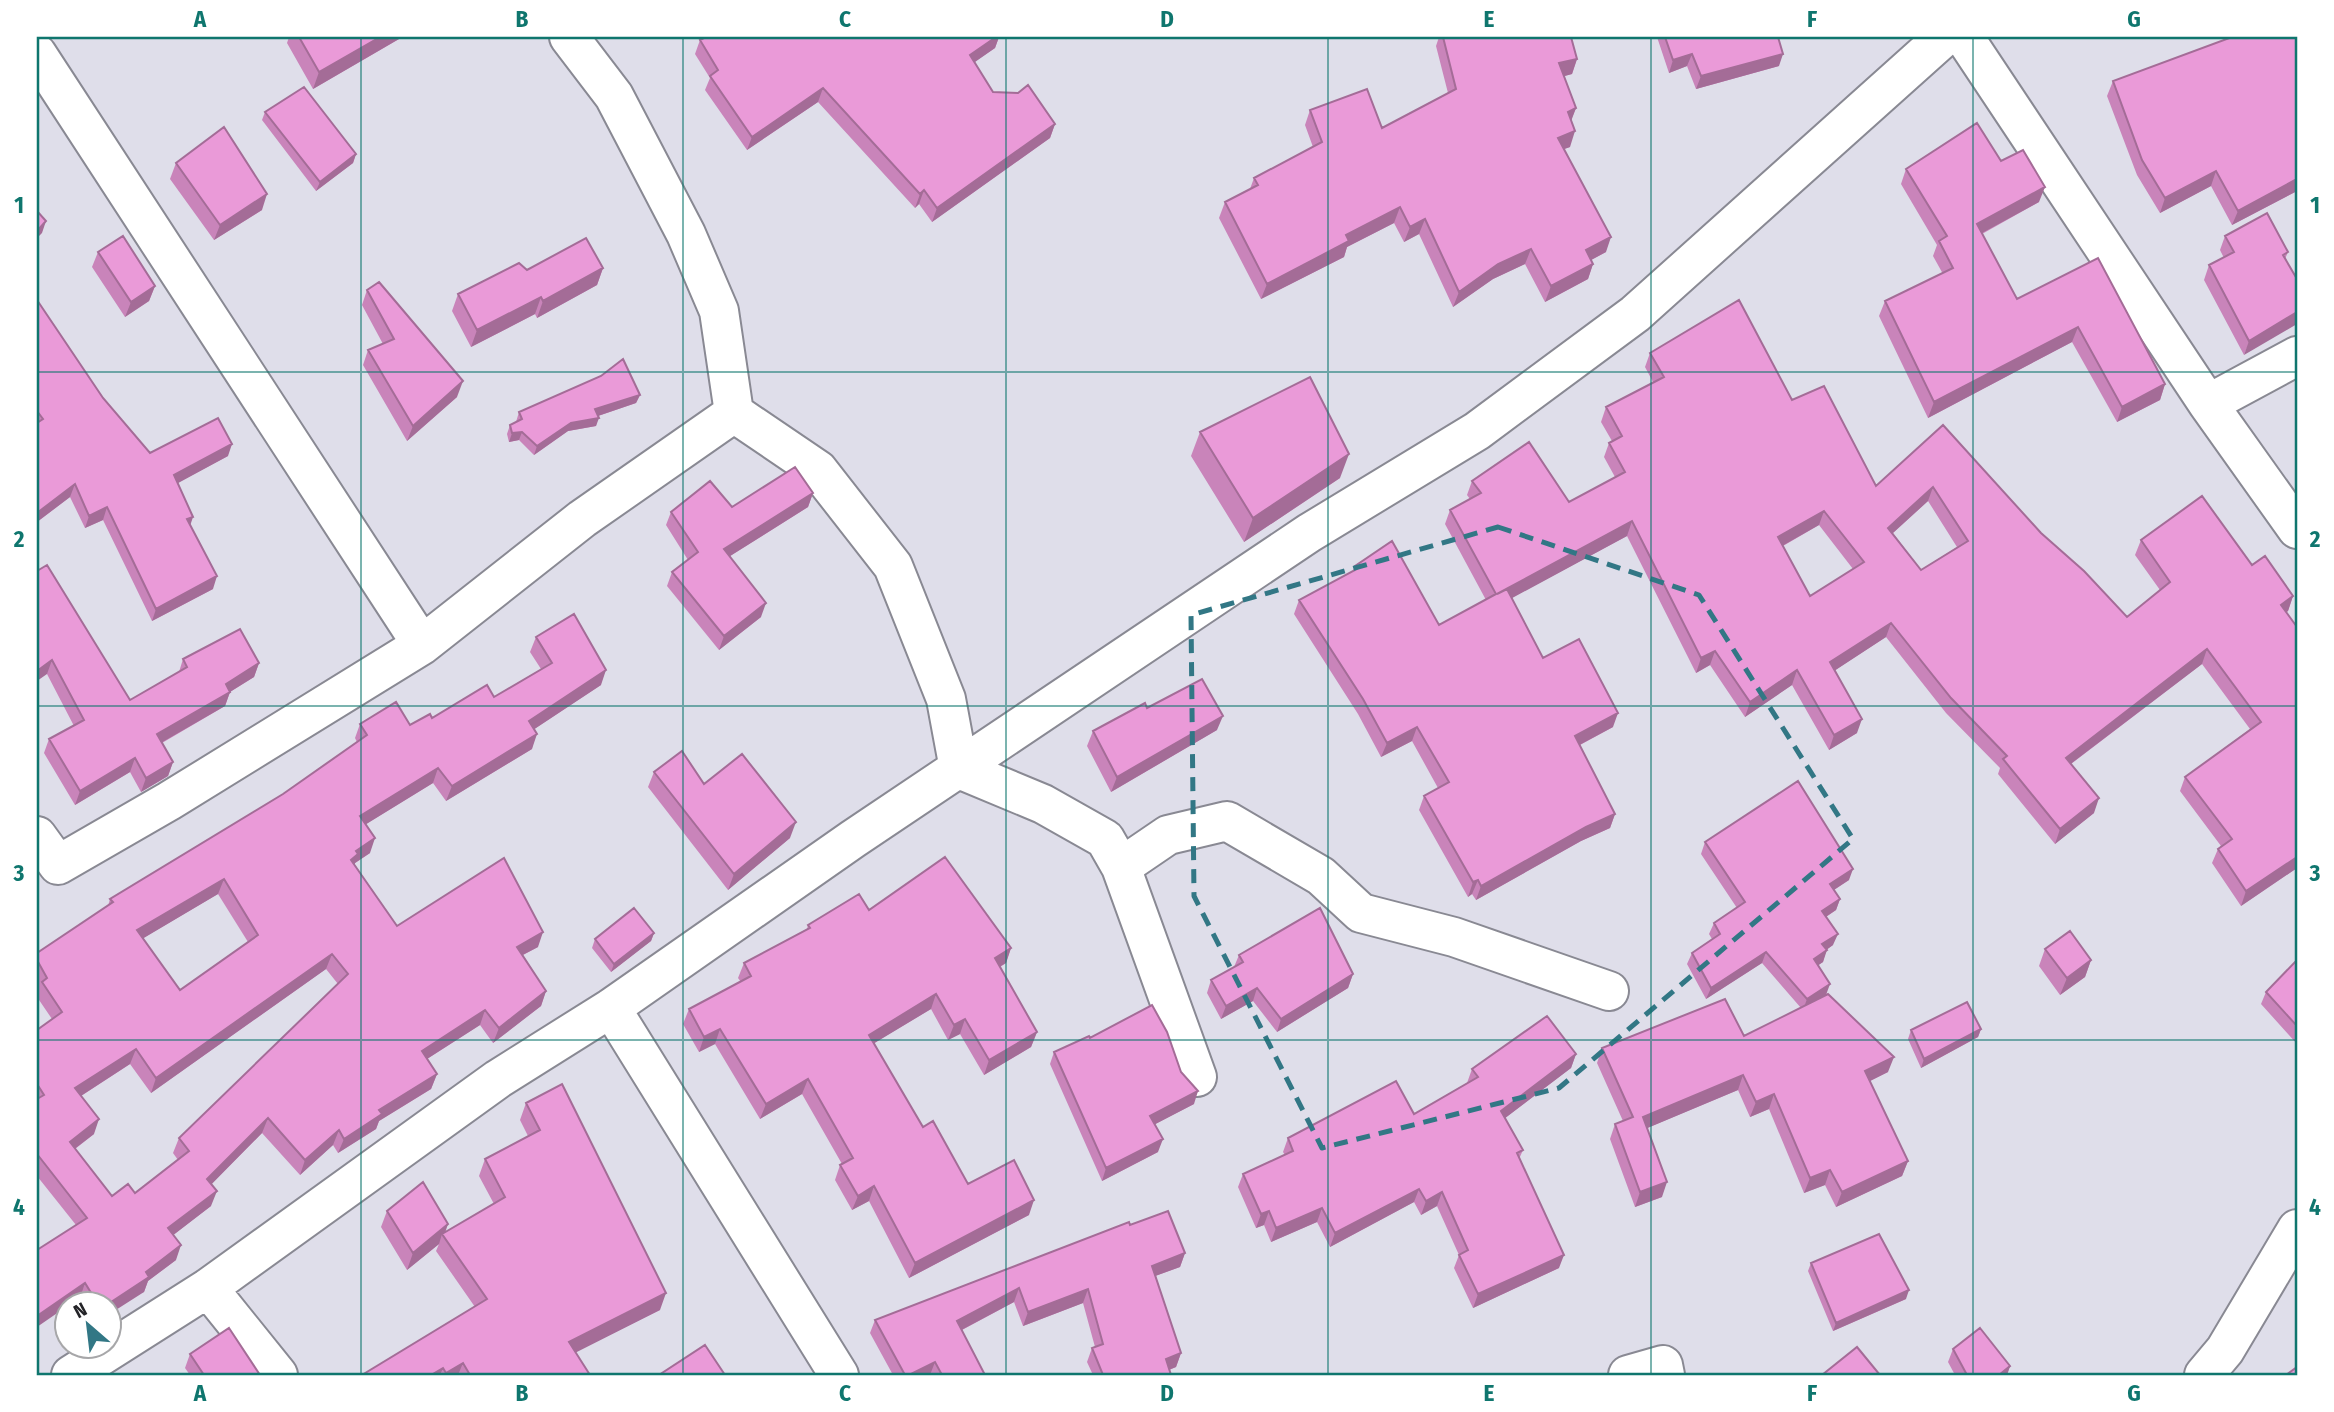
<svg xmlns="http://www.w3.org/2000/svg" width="2334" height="1412" font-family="'Fira Sans Condensed',sans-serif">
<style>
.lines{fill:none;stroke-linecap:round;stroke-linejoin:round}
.minor-casing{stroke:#898993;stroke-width:42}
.minor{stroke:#fff;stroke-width:38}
.wall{fill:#c984ba;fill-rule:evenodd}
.shaded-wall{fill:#a46c97}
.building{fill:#ea9ad8;stroke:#a46c97;stroke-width:2;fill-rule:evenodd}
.marked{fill:none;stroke:#327785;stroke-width:5;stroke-dasharray:14 9;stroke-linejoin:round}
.grid{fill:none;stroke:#0f766e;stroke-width:2;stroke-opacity:0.55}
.neatline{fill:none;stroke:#0f766e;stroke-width:2.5}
.grid-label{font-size:23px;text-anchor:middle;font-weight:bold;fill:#0f766e}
</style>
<rect width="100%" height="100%" fill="#dfdeea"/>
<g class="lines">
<defs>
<path id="minor" d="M1964 37 2208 404 2297 529
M37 54 422 645
M2208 404 2297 356
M734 413 818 470 893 566 946 699 959 769 1043 804 1105 839 1121 867 1197 1077
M37 836 58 865 169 801 422 645 582 519 734 413 719 311 686 234 614 96 569 37
M1121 867 1168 835 1227 821 1321 876 1361 913 1454 937 1609 991
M611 1008 839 1375
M208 1288 278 1375
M71 1375 208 1288 498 1079 611 1008 853 839 1309 533 1477 431 1635 314 1944 37
M1628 1375 1663 1365 1665 1375
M2204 1375 2225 1350 2297 1229"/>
</defs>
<use href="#minor" class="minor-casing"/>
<use href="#minor" class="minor"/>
</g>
<path class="wall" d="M289 37H399V39L313 89 287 43Z
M706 37H999L995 48 974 62 993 92 1055 124 1050 138 932 222 919 204 915 208 818 102 747 150 705 90 710 78 695 54 700 40Z
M1439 37H1571L1577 59 1572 74 1564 76 1576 108 1571 120 1570 147 1564 149 1606 252 1591 260 1593 264 1588 279 1545 302 1525 264 1493 279 1453 307 1419 234 1404 242 1394 223 1347 247 1344 257 1261 299 1219 218 1225 202 1250 189 1254 178 1313 147 1305 125 1310 110 1382 128 1448 93 1436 46Z
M1657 37H1778L1779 66 1696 89 1687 66 1669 73Z
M2223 37H2297V191L2232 225 2211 186 2160 213 2137 175 2107 96 2113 81 2225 40Z
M265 112 356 154 353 163 316 191 262 120Z
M2001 161 2039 202 1982 234 2017 299 2098 258 2165 384 2160 400 2117 422 2072 342 1928 418 1879 316 1885 301 1943 274 1933 256 1937 245 1901 184 1906 169Z
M176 163 262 210 214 240 170 179Z
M2225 236 2288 252 2244 355 2204 280 2209 265 2224 258 2220 250Z
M98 252 155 286 149 301 125 317 92 267Z
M603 268 597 285 537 318 535 314 471 347 452 311 458 294 527 270Z
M367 290 457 397 407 441 363 365 368 350 383 344 362 305Z
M37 300 103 398 150 453 228 456 177 483 190 525 213 589 152 621 103 520 85 528 70 497 37 522Z
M1650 353 1792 400 1876 486 1943 425 2041 533 2127 617 2160 590 2135 555 2141 540 2252 565 2293 596 2288 611 2286 612 2297 868 2241 906 2212 863 2218 849 2221 846 2180 791 2185 777 2250 729 2202 664 2071 764 2094 813 2055 844 1998 774 2000 768 1946 713 1886 637 1835 670 1857 733 1829 750 1792 685 1745 717 1710 665 1696 673 1627 536 1511 598 1543 658 1613 727 1580 745 1615 814 1610 828 1581 841 1476 900 1472 894 1468 897 1419 810 1424 796 1438 788 1412 741 1381 757 1358 714 1294 614 1299 600 1353 571 1355 566 1439 625 1486 600 1445 524 1450 510 1470 499 1467 495 1472 481 1569 502 1615 477 1604 457 1609 443 1612 441 1601 422 1606 407 1653 382 1645 367ZM1928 501 1957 547 1921 570 1893 533ZM1819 525 1853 569 1810 596 1783 546Z
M640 395 636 403 598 416 596 426 568 431 534 455 519 440 509 442 507 434 510 425 516 422 519 412Z
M1200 432 1340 478 1244 542 1191 456Z
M813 493 808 507 730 556 761 617 719 650 667 586 672 572 688 560 666 525 671 512 732 507Z
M37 571 130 700 179 672 183 659 259 663 254 677 230 692 225 706 162 743 173 762 168 776 141 792 130 772 75 805 44 753 49 739 74 726 47 674Z
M536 637 601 685 534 729 532 749 446 801 433 783 366 824 370 853 355 863V865L397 926 538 947 523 955 546 991 541 1006 493 1043 480 1025 427 1059 437 1074 431 1089 379 1121 376 1129 338 1153 333 1145 300 1175 262 1133 211 1184V1206L173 1235 176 1260 148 1281 144 1292 108 1304H83L80 1298 76 1225 37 1176V1030L52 1019 37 997 39 988 37 984V953L108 906 110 899 283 794 357 742 355 738 360 724 410 725 494 697 541 669 530 652ZM218 894 248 942 180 990 143 938ZM326 969 338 984 179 1138 173 1153 178 1160 135 1193 112 1196 75 1149 94 1134 81 1096 130 1064 151 1093Z
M1217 730 1111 792 1087 746 1093 731Z
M654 772 704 784 790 838 728 890 648 787Z
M1705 842 1849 880 1834 890 1840 899 1836 910 1826 917 1833 945 1826 950 1823 962 1818 965 1826 995 1888 1072 1870 1081 1908 1161 1902 1176 1836 1207 1825 1185 1804 1193 1769 1109 1750 1117 1738 1090 1647 1128 1662 1197 1635 1207 1610 1139 1615 1124 1623 1121 1597 1063 1602 1048 1744 1036 1801 1008 1762 963 1706 999 1687 964 1692 953 1712 939 1709 934 1714 923 1737 908 1701 854Z
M869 910 1011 948 1006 963 1000 967 1037 1032 1031 1047 984 1075 960 1034 948 1040 931 1009 874 1043 923 1127 968 1184 1029 1215 909 1278 869 1201 852 1210 835 1180 840 1165 842 1164 802 1094 760 1119 715 1044 699 1052 683 1024 689 1009 741 982 738 978 744 963 807 929 808 925Z
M654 933 651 941 611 972 592 948 595 939Z
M2045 949 2091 960 2085 977 2060 995 2039 966Z
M1239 955 1353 974 1348 988 1277 1032 1253 1001 1221 1019 1207 993 1211 980 1234 967Z
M2297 960V1044L2261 1004 2266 992Z
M1981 1029 1978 1037 1921 1068 1908 1039 1911 1030Z
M1090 1038 1194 1104 1155 1124 1158 1152 1102 1181 1050 1064 1054 1052Z
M1576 1054 1571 1068 1505 1118 1523 1150 1519 1159 1559 1268 1473 1308 1454 1268 1459 1255 1437 1206 1421 1215 1414 1202 1330 1247 1317 1222 1271 1242 1264 1225 1256 1228 1238 1187 1243 1174 1285 1155 1283 1152 1288 1138 1414 1114 1467 1083 1472 1069Z
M526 1103 660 1310 575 1352 590 1375H362L475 1307 436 1251 439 1244 407 1270 381 1227 387 1211 446 1232 494 1204 479 1176 485 1159 528 1136 520 1120Z
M1130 1225 1185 1253 1180 1267 1155 1276 1181 1353 1176 1367 1169 1370 1171 1375H1093L1087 1362 1092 1348 1095 1347 1083 1303 1023 1326 1014 1302 962 1330 985 1375H893L870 1333 875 1320Z
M1811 1263 1906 1299 1833 1331 1808 1271Z
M1953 1349 2010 1366 2007 1375H1955L1948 1362Z
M190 1354 260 1375H190L185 1368Z"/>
<path class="shaded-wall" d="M380 37H399V39L313 89 319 72Z
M996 37H999L995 48 965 69 970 55Z
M1692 54 1687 66 1669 73 1673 60Z
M1783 54 1779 66 1696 89 1701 76Z
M1577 59 1572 74 1554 79 1559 63Z
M823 88 818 102 747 150 752 137Z
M1576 108 1570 124 1568 112Z
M1055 124 1050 138 932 222 937 208Z
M1575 131 1570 147 1553 153 1558 138Z
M356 154 353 163 316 191 320 182Z
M2216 171 2211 186 2160 213 2165 198Z
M2297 179V191L2232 225 2238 211Z
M2045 187 2039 202 1971 239 1977 224Z
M924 190 919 204 915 208 920 194Z
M267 194 262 210 214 240 220 225Z
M1400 207 1394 223 1347 247 1344 257 1261 299 1267 284 1346 235Z
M1425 219 1419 234 1404 242 1410 227Z
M46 221 42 233 37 238V231Z
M1611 237 1606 252 1580 266 1586 250Z
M1531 249 1525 264 1493 279 1453 307 1459 292 1498 264Z
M1593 264 1588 279 1545 302 1551 286Z
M603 268 597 285 537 318 543 301Z
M155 286 149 301 125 317 131 302Z
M541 297 535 314 471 347 477 330Z
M2297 312V324L2244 355 2249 341Z
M2078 327 2072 342 1928 418 1934 402Z
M463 381 457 397 407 441 413 426Z
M2165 384 2160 400 2117 422 2122 407Z
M640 395 636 403 592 418 595 409Z
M599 418 596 426 568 431 534 455 537 446 571 423Z
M522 432 519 440 509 442 512 433Z
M232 444 228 456 169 488 174 475Z
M1349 454 1340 478 1244 542 1253 518Z
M75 484 70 497 37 522V513Z
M1933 487 1928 501 1883 542 1888 528Z
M813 493 808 507 719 563 724 549Z
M107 507 103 520 85 528 89 516Z
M1824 511 1819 525 1773 551 1778 537Z
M193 517 189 529 187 519Z
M1632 521 1627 536 1492 609 1497 594Z
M217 576 213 589 152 621 156 609Z
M2293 596 2288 611 2275 620 2281 605Z
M766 603 761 617 719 650 724 636Z
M1891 623 1886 637 1825 677 1830 662Z
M2207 649 2202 664 2060 772 2066 758Z
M1715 651 1710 665 1696 673 1701 658Z
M52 660 47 674 37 681V671Z
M259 663 254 677 225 695 230 692 225 706 152 748 157 734 226 684Z
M606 670 601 685 524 736 529 721Z
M1797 670 1792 685 1745 717 1750 702Z
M1618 713 1613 727 1570 750 1575 736Z
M1223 716 1217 730 1111 792 1117 777Z
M1862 719 1857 733 1829 750 1834 735Z
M1417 727 1412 741 1381 757 1387 743Z
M537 734 532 749 446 801 452 786Z
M135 758 130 772 75 805 80 791Z
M173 762 168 776 141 792 146 778Z
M438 768 433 783 355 831 360 816Z
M2099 798 2094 813 2055 844 2060 829Z
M1615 814 1610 828 1581 841 1476 900 1481 886 1586 827Z
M796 822 790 838 728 890 734 874Z
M375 838 370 853 355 863 353 869 351 860 356 851Z
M2297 857V868L2241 906 2246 891Z
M1853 869 1849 880 1826 895 1830 884Z
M224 879 218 894 132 945 137 930Z
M1478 880 1472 894 1468 897 1473 882Z
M1840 899 1836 910 1818 922 1822 911Z
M543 932 538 947 511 961 517 947Z
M654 933 651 941 611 972 614 964Z
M1838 934 1833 945 1818 956 1822 944Z
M1011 948 1006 963 989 973 995 958Z
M1827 950 1823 962 1810 971 1814 959Z
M1766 952 1762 963 1706 999 1711 988Z
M332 954 326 969 151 1093 156 1078Z
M2091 960 2085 977 2060 995 2067 978Z
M1353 974 1348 988 1277 1032 1281 1019Z
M1830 984 1826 995 1803 1010 1807 999Z
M1257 988 1253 1001 1221 1019 1226 1006Z
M546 991 541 1006 493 1043 499 1028Z
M936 994 931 1009 863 1050 869 1035Z
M485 1010 480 1025 416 1066 422 1051Z
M965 1019 960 1034 948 1040 954 1025Z
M720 1029 715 1044 699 1052 704 1037Z
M1981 1029 1978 1037 1921 1068 1924 1059Z
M1037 1032 1031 1047 984 1075 989 1060Z
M136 1049 130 1064 70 1103 75 1088Z
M1576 1054 1571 1068 1496 1125 1501 1111Z
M1894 1057 1888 1072 1860 1086 1865 1071Z
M437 1074 431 1089 379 1121 376 1129 338 1153 344 1139 379 1110Z
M1743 1075 1738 1090 1638 1132 1643 1117Z
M808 1079 802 1094 760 1119 766 1104Z
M1198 1091 1194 1104 1146 1129 1150 1116Z
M1774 1094 1769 1109 1750 1117 1756 1102Z
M268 1118 262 1133 202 1194 207 1179Z
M99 1119 94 1134 64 1157 70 1142Z
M339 1130 333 1145 300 1175 305 1160Z
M1163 1139 1158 1152 1102 1181 1106 1168Z
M1908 1161 1902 1176 1836 1207 1842 1192Z
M1830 1170 1825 1185 1804 1193 1810 1178Z
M1667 1182 1662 1197 1635 1207 1640 1192Z
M874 1186 869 1201 852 1210 858 1196Z
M1419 1189 1414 1202 1330 1247 1335 1233Z
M217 1191 211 1206 163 1243 168 1228Z
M1442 1192 1437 1206 1421 1215 1426 1201Z
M1034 1200 1029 1215 909 1278 915 1263Z
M1322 1208 1317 1222 1271 1242 1276 1228Z
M1269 1211 1264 1225 1256 1228 1261 1214Z
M448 1224 444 1236 442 1234 439 1244 407 1270 413 1253Z
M181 1245 176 1260 148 1281 144 1292 108 1315V1304L146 1272Z
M1185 1253 1180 1267 1147 1279 1152 1266Z
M1564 1255 1559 1268 1473 1308 1478 1294Z
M85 1283 80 1298 71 1304H66V1307L37 1327V1316Z
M1019 1288 1014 1302 952 1335 957 1321Z
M1088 1289 1083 1303 1023 1326 1028 1312Z
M1909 1290 1906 1299 1833 1331 1836 1323Z
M666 1293 660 1310 563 1359 569 1342Z
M1181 1353 1176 1367 1161 1373 1166 1359Z
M935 1362 930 1375H909Z
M463 1363 458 1375H446V1373Z
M2010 1366 2007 1375H1999Z
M443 1368 440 1375H431Z"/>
<path class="building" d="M299 37H380L319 72Z
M706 37H996L970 55 993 92 1018 93 1028 85 1055 124 937 208 924 190 920 194 823 88 752 137 710 76 718 70 700 40Z
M1443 37H1571L1577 59 1559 63 1576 108 1568 112 1575 131 1558 138 1611 237 1586 250 1593 264 1551 286 1531 249 1498 264 1459 292 1425 219 1410 227 1400 207 1346 235 1349 241 1267 284 1225 202 1258 185 1254 178 1322 142 1310 110 1367 89 1382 128 1456 89Z
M1665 37H1778L1783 54 1701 76 1692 54 1673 60Z
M2232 37H2297V179L2238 211 2216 171 2165 198 2142 160 2113 81Z
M304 87 356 154 320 182 265 112Z
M1977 123 2001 161 2023 150 2045 187 1977 224 2017 299 2098 258 2165 384 2122 407 2078 327 1934 402 1885 301 1953 268 1939 241 1947 236 1906 169Z
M224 127 267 194 220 225 176 163Z
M37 211 46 221 37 231Z
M2267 213 2288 252 2283 255 2297 279V312L2249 341 2209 265 2234 252 2225 236Z
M123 236 155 286 131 302 98 252Z
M586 238 603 268 543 301 541 297 477 330 458 294 519 263 527 270Z
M379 282 463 381 413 426 368 350 394 339 367 290Z
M37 300 103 398 150 453 218 418 232 444 174 475 193 517 187 519 217 576 156 609 107 507 89 516 75 484 37 513V423L43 419 37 411Z
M1739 300 1792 400 1824 386 1876 486 1943 425 2041 533 2084 571 2127 617 2170 582 2141 540 2202 496 2252 565 2265 556 2293 596 2281 605 2297 627V857L2246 891 2218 849 2232 839 2185 777 2261 722 2207 649 2066 758 2099 798 2060 829 2003 759 2007 756 1951 698 1891 623 1830 662 1862 719 1834 735 1797 670 1750 702 1715 651 1701 658 1632 521 1497 594 1507 589 1543 658 1579 639 1618 713 1575 736 1615 814 1586 827 1481 886 1478 880 1473 882 1424 796 1449 782 1417 727 1387 743 1363 699 1299 600 1357 569 1355 566 1392 541 1439 625 1496 594 1450 510 1481 493 1472 481 1529 442 1569 502 1625 472 1609 443 1622 436 1606 407 1664 377 1650 353ZM1933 487 1968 541 1921 570 1888 528ZM1824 511 1864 562 1810 596 1778 537Z
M623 359 640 395 595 409 599 418 571 423 537 446 522 432 512 433 510 425 522 419 519 412 601 376Z
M1310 377 1349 454 1253 518 1200 432Z
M795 467 813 493 724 549 766 603 724 636 672 572 698 552 671 512 710 481 732 507Z
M47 565 130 700 187 667 183 659 240 629 259 663 226 684 230 692 157 734 173 762 146 778 135 758 80 791 49 739 84 720 52 660 37 671V571Z
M574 614 606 670 529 721 537 734 452 786 438 768 360 816 375 838 356 851 358 854 351 860 397 926 504 858 543 932 517 947 546 991 499 1028 485 1010 422 1051 437 1074 379 1110 382 1114 344 1139 339 1130 305 1160 268 1118 207 1179 217 1191 168 1228 181 1245 146 1272 149 1277 108 1304H98L85 1283 37 1316V1250L87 1218 37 1154V1099L44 1095 37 1084V1030L62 1012 42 982 47 978 37 960V953L113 902 110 899 283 794 367 735 360 724 396 702 410 725 430 714 432 718 487 685 494 697 552 663 536 637ZM224 879 258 935 180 990 137 930ZM332 954 348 974 179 1138 189 1151 135 1193 128 1184 112 1196 70 1142 99 1119 75 1088 136 1049 156 1078Z
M1202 679 1223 716 1117 777 1093 731 1145 703 1147 708Z
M682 751 704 784 742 754 796 822 734 874 654 772Z
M1798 781 1853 869 1830 884 1840 899 1822 911 1838 934 1822 944 1827 950 1814 959 1830 984 1807 999 1766 952 1711 988 1692 953 1720 934 1714 923 1745 902 1705 842Z
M945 857 1011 948 995 958 1037 1032 989 1060 965 1019 954 1025 936 994 869 1035 923 1127 933 1121 968 1184 1014 1160 1034 1200 915 1263 874 1186 858 1196 840 1165 853 1158 808 1079 766 1104 720 1029 704 1037 689 1009 751 976 744 963 810 928 808 925 859 894 869 910Z
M634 908 654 933 614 964 595 939Z
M1320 908 1353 974 1281 1019 1257 988 1226 1006 1211 980 1243 962 1239 955Z
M2070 931 2091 960 2067 978 2045 949Z
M2297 960V1026L2266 992Z
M1828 994 1894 1057 1865 1071 1908 1161 1842 1192 1830 1170 1810 1178 1774 1094 1756 1102 1743 1075 1643 1117 1667 1182 1640 1192 1615 1124 1633 1117 1602 1048 1725 999 1744 1036Z
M1967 1002 1981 1029 1924 1059 1911 1030Z
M1152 1005 1167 1032 1181 1072 1198 1091 1150 1116 1163 1139 1106 1168 1054 1052 1089 1036 1090 1038Z
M1547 1016 1576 1054 1501 1111 1523 1150 1517 1153 1564 1255 1478 1294 1459 1255 1468 1250 1442 1192 1426 1201 1419 1189 1335 1233 1322 1208 1276 1228 1269 1211 1261 1214 1243 1174 1293 1151 1288 1138 1396 1081 1414 1114 1478 1077 1472 1069Z
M562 1084 666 1293 569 1342 590 1375H470L463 1363 446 1373 443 1368 431 1375H362L487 1299 442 1234 505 1197 485 1159 540 1130 526 1103Z
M423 1182 448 1224 413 1253 387 1211Z
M1168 1211 1185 1253 1152 1266 1181 1353 1166 1359 1171 1375H1103L1092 1348 1103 1344 1088 1289 1028 1312 1019 1288 957 1321 985 1375H942L935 1362 909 1375H905L875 1320 1129 1222 1130 1225Z
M1879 1234 1909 1290 1836 1323 1811 1263Z
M229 1328 260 1375H204L190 1354Z
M1980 1328 2010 1366 1999 1375H1967L1953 1349Z
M705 1345 725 1375H659Z
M1857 1347 1880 1375H1822Z
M2297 1367V1375H2286Z"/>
<path class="marked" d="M1498 527 1699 595 1853 839 1559 1088 1322 1148 1194 896 1191 615Z"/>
<path class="grid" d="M361 37V1375M683 37V1375M1006 37V1375M1328 37V1375M1651 37V1375M1973 37V1375M37 372H2297M37 706H2297M37 1040H2297"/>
<rect width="2334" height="1412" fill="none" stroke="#ffffff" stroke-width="77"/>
<g transform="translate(88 1325) rotate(332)"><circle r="33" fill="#ffffff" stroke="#a7a7a9" stroke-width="2"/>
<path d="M0-5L12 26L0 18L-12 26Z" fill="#327785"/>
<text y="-10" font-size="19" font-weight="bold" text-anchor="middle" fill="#242428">N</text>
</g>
<rect x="38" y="38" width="2258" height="1336" class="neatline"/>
<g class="grid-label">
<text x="200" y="27">A</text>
<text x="522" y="27">B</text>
<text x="845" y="27">C</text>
<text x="1167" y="27">D</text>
<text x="1489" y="27">E</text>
<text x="1812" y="27">F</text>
<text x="2134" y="27">G</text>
<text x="19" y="213">1</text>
<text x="2315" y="213">1</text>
<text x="19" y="547">2</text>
<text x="2315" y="547">2</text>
<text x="19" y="881">3</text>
<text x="2315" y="881">3</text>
<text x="19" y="1215">4</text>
<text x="2315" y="1215">4</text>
<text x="200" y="1401">A</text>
<text x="522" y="1401">B</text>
<text x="845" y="1401">C</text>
<text x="1167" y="1401">D</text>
<text x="1489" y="1401">E</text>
<text x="1812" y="1401">F</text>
<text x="2134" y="1401">G</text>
</g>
</svg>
